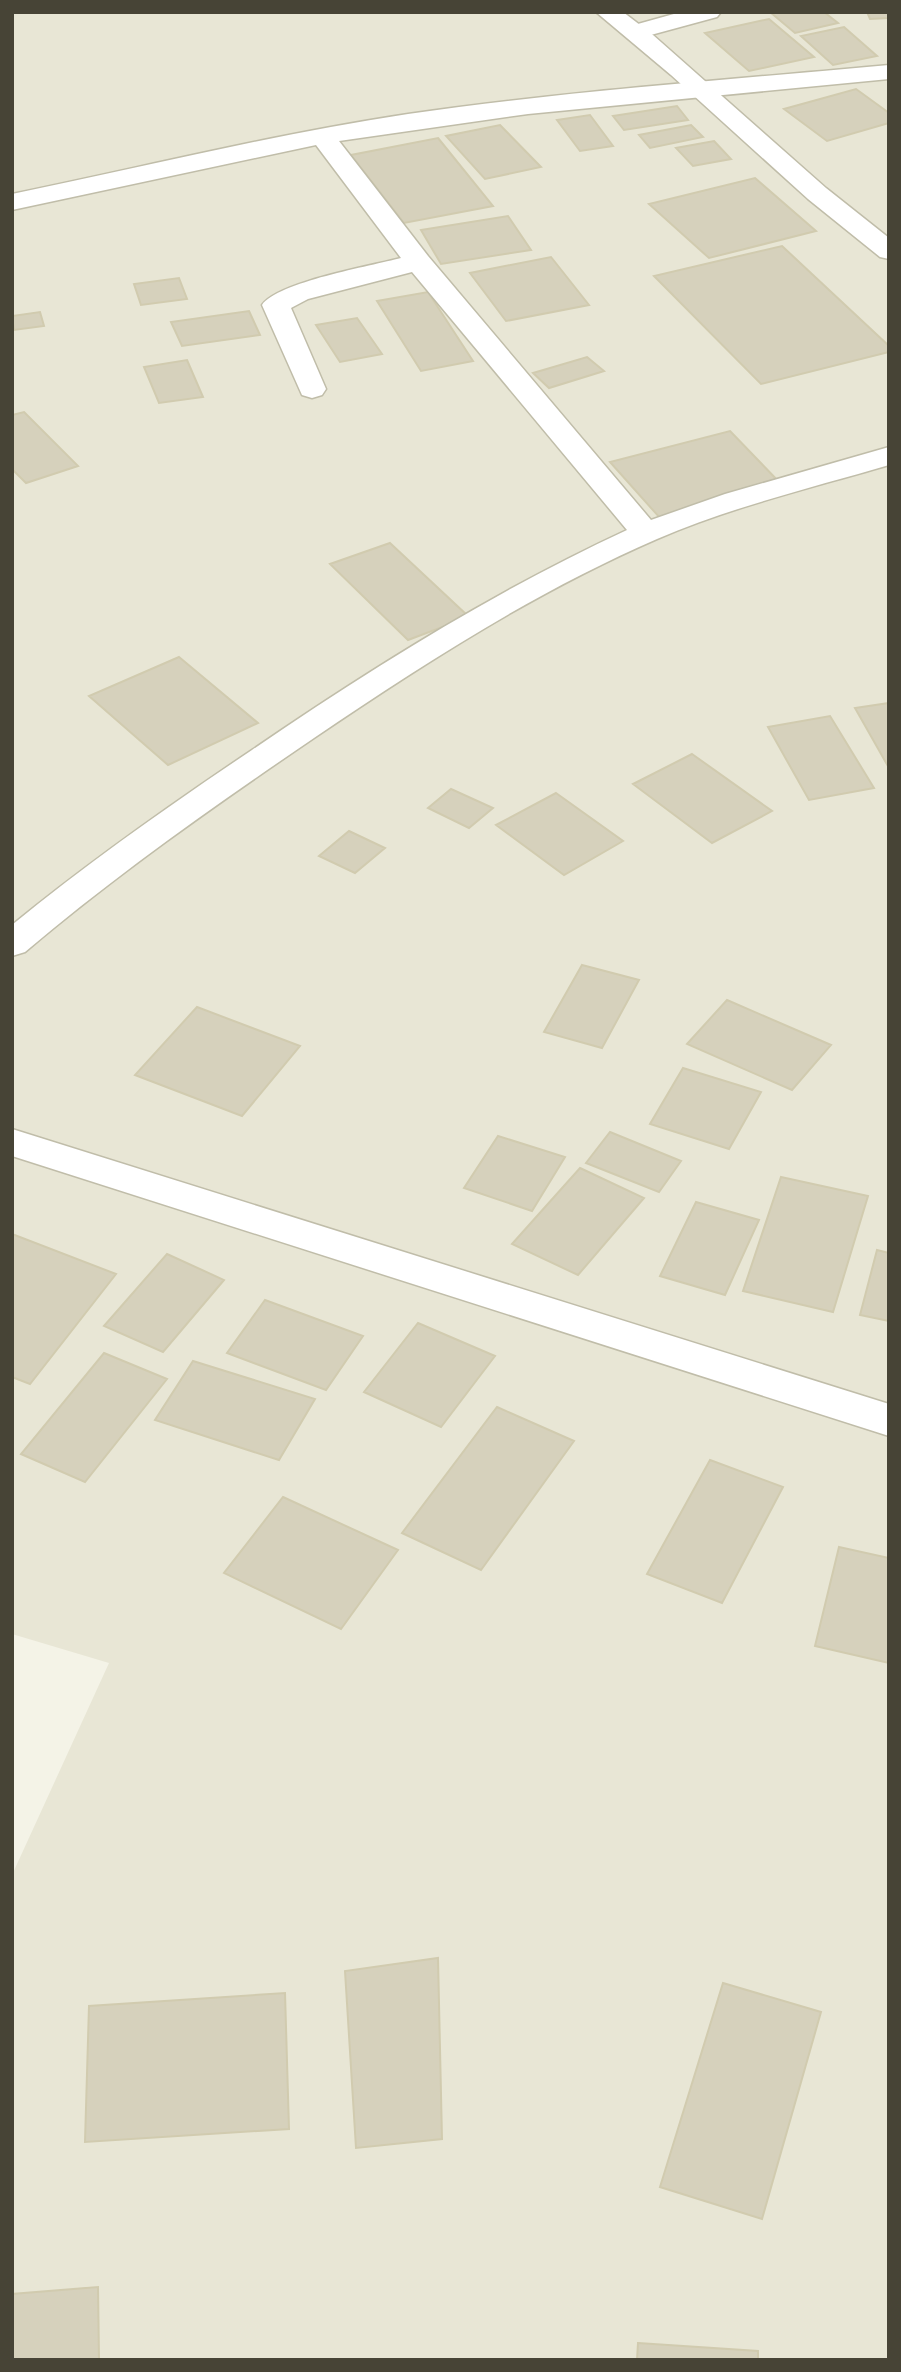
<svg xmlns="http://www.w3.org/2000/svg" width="901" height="2372" font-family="Roboto,sans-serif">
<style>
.residential{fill:#e8e6d5}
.building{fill:#d6d1bc;stroke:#d1cbaf;stroke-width:2}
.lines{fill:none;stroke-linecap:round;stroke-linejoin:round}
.minor-casing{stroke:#c0bda9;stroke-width:3}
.tertiary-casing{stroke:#c0bda9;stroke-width:3}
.minor{fill:#fff;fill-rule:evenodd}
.tertiary{fill:#fff;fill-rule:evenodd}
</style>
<rect width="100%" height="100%" fill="#f4f3e7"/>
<path class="residential" d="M12 12H889V2360H12V1875L109 1663 12 1634Z"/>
<path class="building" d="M770 12H824L838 23 795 33Z
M867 12H889V18L870 19Z
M769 19 814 57 749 71 705 33Z
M844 27 877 56 833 65 801 36Z
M856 89 889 113V123L827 141 784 109Z
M677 106 688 120 624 130 613 116Z
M590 115 613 146 580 151 557 120Z
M500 125 541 167 485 179 446 136Z
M691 125 703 137 650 148 639 135Z
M438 138 493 206 404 223 351 155Z
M714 141 731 159 693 166 676 148Z
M755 178 816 231 709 258 649 204Z
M508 216 531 250 441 264 421 230Z
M782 246 889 346V352L761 384 654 276Z
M551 257 589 305 506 321 470 273Z
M179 278 187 299 141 305 134 284Z
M428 292 473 361 421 371 377 301Z
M249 311 260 335 182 346 171 322Z
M40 312 44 326 14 330 12 316Z
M357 318 382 354 340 362 316 325Z
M587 357 604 371 549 388 533 373Z
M187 360 203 397 159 403 144 367Z
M24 412 78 466 26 483 12 469V415Z
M730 431 783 486 660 518 610 462Z
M390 543 469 617 408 640 330 564Z
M179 657 258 723 168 765 89 696Z
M889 703V768L855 708Z
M830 716 874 788 809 800 768 727Z
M692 754 772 811 712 843 633 784Z
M451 789 493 808 469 828 428 808Z
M556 793 623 841 564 875 496 825Z
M349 831 385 848 355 873 319 856Z
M582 965 639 980 602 1048 544 1032Z
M727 1000 831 1045 792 1090 687 1044Z
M197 1007 300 1046 242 1116 135 1075Z
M683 1068 761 1092 729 1149 650 1124Z
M610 1132 681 1161 659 1192 586 1163Z
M498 1136 565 1157 532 1211 464 1188Z
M580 1168 644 1198 578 1275 512 1244Z
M781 1177 868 1196 833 1312 743 1291Z
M696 1202 759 1220 725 1295 660 1276Z
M12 1234 116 1274 30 1384 12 1377Z
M877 1250 889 1253V1321L860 1315Z
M167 1254 224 1280 163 1352 104 1326Z
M265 1300 363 1336 326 1390 227 1353Z
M418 1323 495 1356 441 1427 364 1392Z
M104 1353 167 1379 85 1482 21 1454Z
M193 1361 315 1399 279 1460 155 1420Z
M497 1407 574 1441 481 1570 402 1533Z
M710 1460 783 1487 722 1603 647 1574Z
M283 1497 398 1550 341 1629 224 1573Z
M839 1547 889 1558V1663L815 1646Z
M438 1958 442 2139 356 2148 345 1971Z
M723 1983 821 2012 762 2219 660 2187Z
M285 1993 289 2129 85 2142 89 2006Z
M98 2287 99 2360H12V2294Z
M638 2343 758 2351V2360H637Z"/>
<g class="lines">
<defs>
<path id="minor" d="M681 12H721L717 17 636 39 627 37 624 32 627 27Z
M889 65V79L528 114 339 141 428 256 651 520 725 494 889 447V465C811 488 731 507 657 539 535 592 423 664 314 738 214 806 116 875 25 952L12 956V925C89 862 170 805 252 750 372 668 495 591 627 530L412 272 308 299 291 308 326 389 322 395 312 398 302 395 262 305C278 282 371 266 401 258L316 145 12 210V194C144 167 275 134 408 114 567 91 728 80 889 65Z
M12 1129 889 1404V1436L12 1156Z"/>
<path id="tertiary" d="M596 12H623L653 35 826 188 889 238V259L880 257 808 199 671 75Z"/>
</defs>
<use href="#minor" class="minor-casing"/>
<use href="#tertiary" class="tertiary-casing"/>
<use href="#minor" class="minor"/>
<use href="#tertiary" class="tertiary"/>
</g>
<rect width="901" height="2372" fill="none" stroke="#474436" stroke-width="28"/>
</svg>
